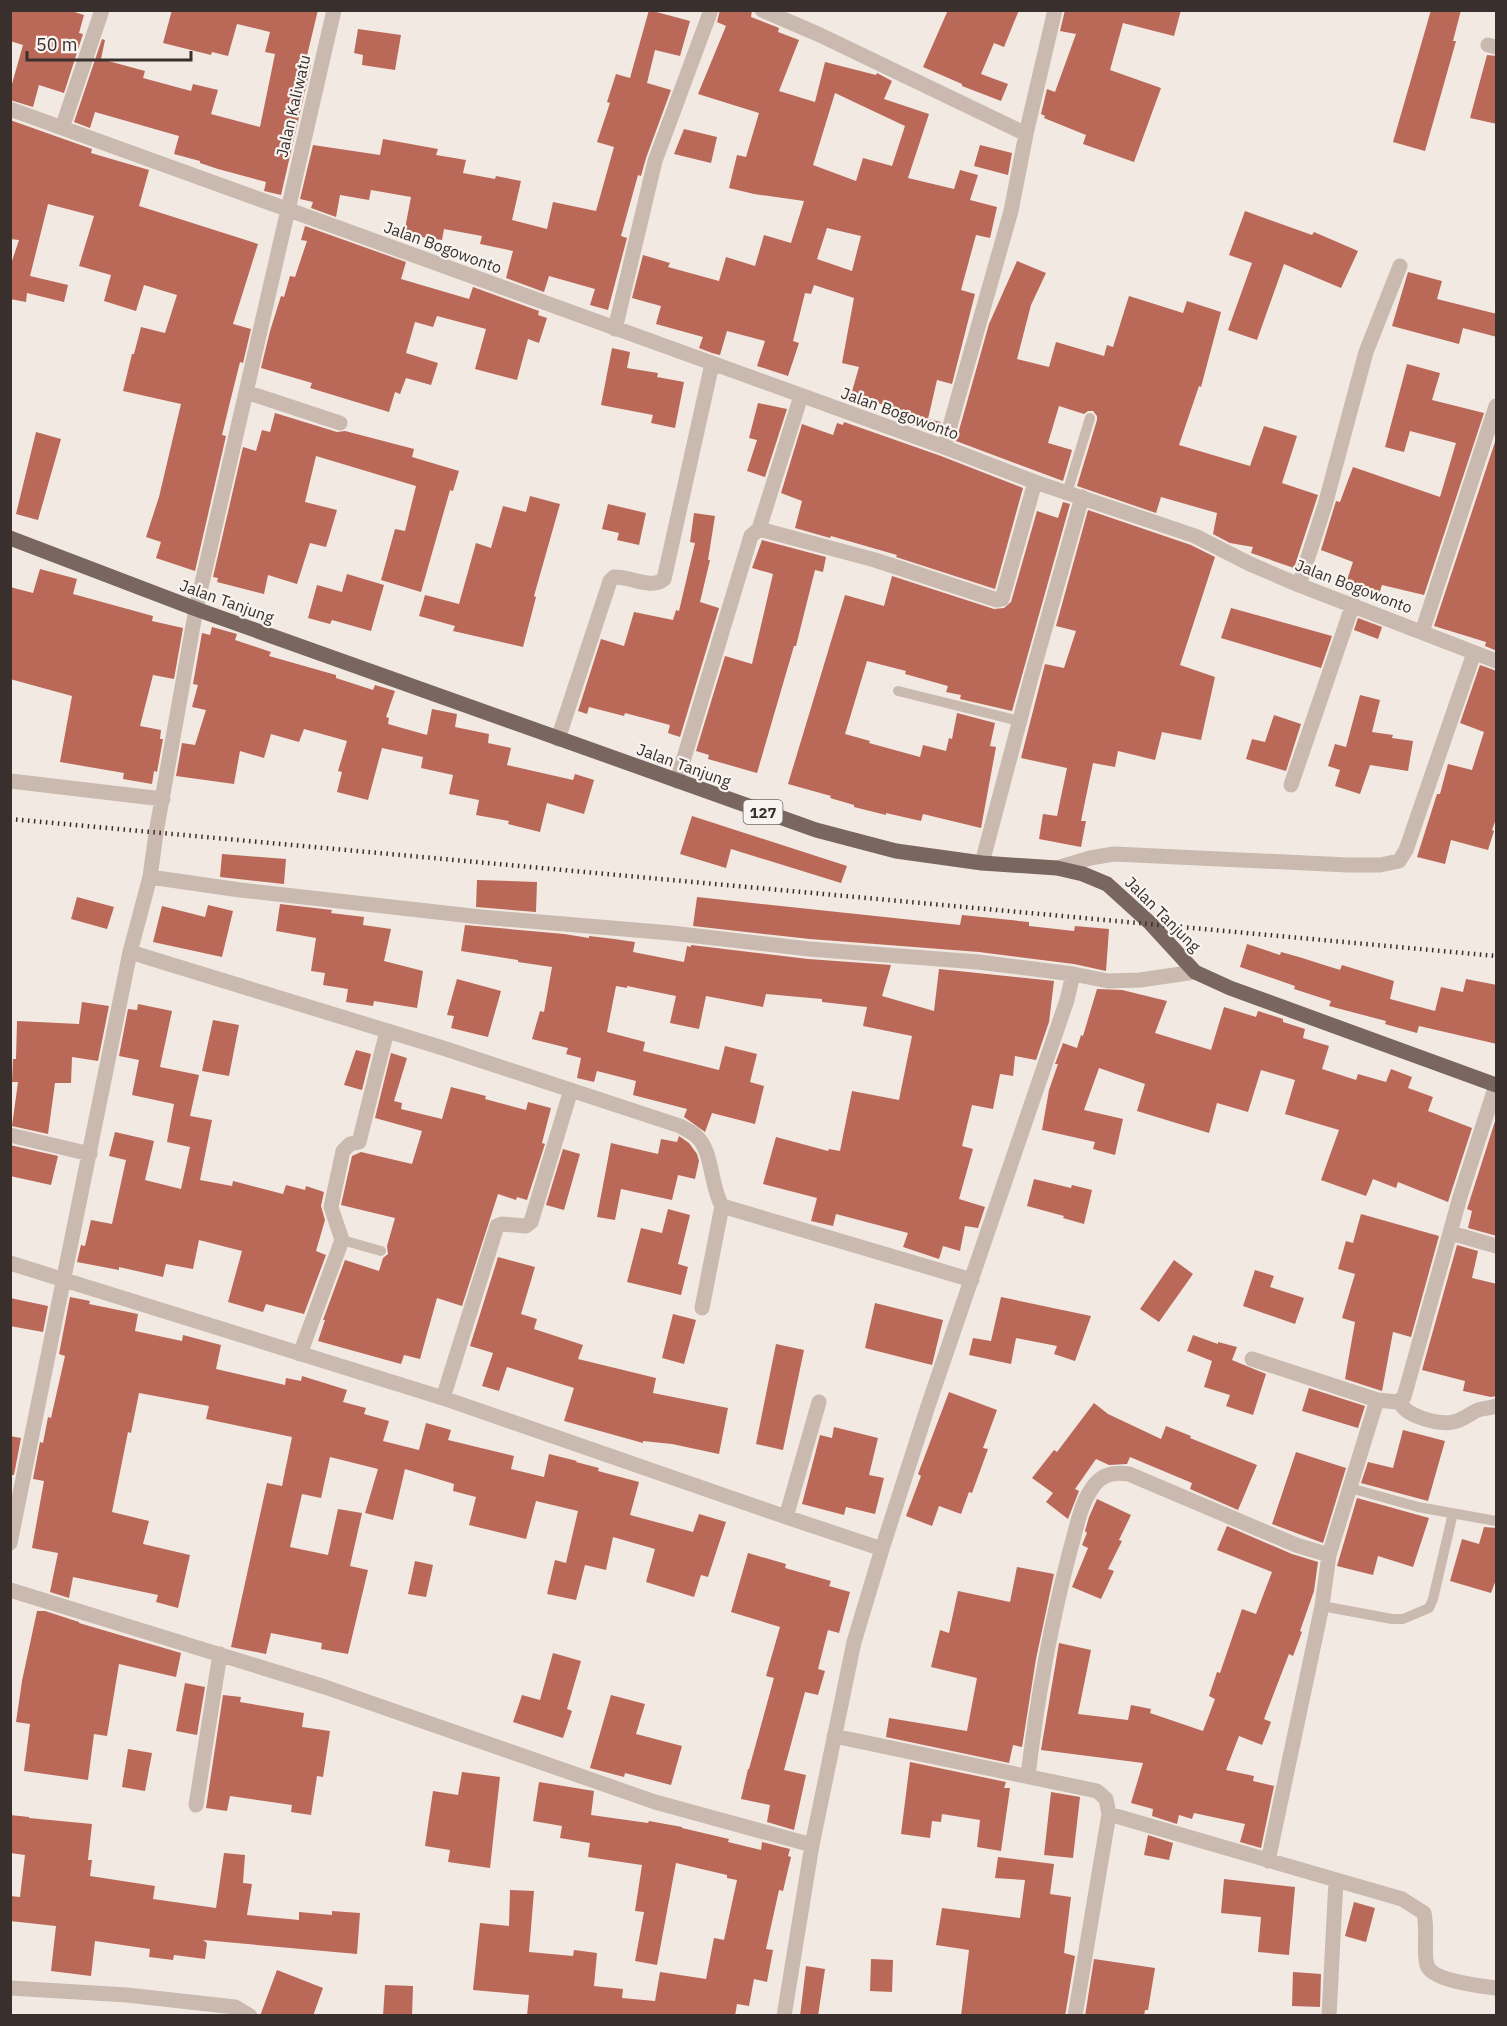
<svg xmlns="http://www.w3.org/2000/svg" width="1507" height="2026" font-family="'IBM Plex Sans',sans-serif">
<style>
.building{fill:#ba6858;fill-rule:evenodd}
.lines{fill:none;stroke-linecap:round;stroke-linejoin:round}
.service{stroke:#c9b9af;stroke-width:10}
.minor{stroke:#c9b9af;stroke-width:15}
.primary{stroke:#79665f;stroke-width:15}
.rail{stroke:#392f2c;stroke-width:4.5;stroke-dasharray:1.5 4.5;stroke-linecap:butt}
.labels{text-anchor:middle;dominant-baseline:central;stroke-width:4.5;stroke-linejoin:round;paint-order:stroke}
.shield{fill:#f9f4ef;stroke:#736a66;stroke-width:1.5}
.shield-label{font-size:15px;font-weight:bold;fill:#392f2c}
.street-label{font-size:16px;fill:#392f2c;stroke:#f9f4ef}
</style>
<rect width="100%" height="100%" fill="#f2e9e3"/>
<path class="building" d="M10 10H68L84 15 79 33 83 34 64 93 39 85 33 107 10 100V91L23 45 10 41Z
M172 10H318L305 64 311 65 281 195 264 191 266 182 218 169 200 163V161L174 154 179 136 95 112 90 128 74 122 102 39 105 40 101 59 145 71 143 78 191 91 193 84 218 90 211 114 260 127 275 54 265 52 270 32 237 24 228 56 212 52 211 55 163 43Z
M649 10 690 21 680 56 655 50 647 83 671 90 646 158 641 176 638 175 621 236 627 238 608 310 590 305 595 289 549 276 544 292 506 278 513 251 480 244 482 236 444 229 442 240 421 237 420 242 403 239 411 197 371 190 369 200 340 195 336 217 311 208 313 202 300 199 313 145 380 155 383 139 438 149 436 155 466 160 463 173 495 179 496 176 521 181 512 220 547 229 553 202 596 211 614 147 597 142 610 103 607 102 616 74 630 78Z
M720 10H752L751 17 779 28 778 32 799 40 779 91 815 102 825 62 876 75 877 73 892 81 884 99 929 114 908 178 954 189 960 170 978 175 970 200 997 207 990 238 976 235 961 290 975 294 952 384 937 380 928 419 941 422 937 434 902 421 904 411 851 395 859 367 842 363 854 298 814 285 811 294 805 293 793 341 799 343 788 376 757 366 765 341 727 331 720 355 712 353 699 348 703 337 656 324 661 306 632 298 643 255 670 263 668 267 719 281 726 257 755 266 764 235 791 243 804 201 754 194 729 188 737 155 746 157 759 113 698 94 726 26 717 22ZM835 93 905 126 892 166 863 158 856 181 813 165ZM827 228 861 236 852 271 817 259Z
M948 10H1019L1004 47 994 43 981 74 1008 84 1001 101 962 86V84L923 67Z
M1065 10H1181L1174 36 1123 23 1110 70 1161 88 1134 162 1083 144 1086 135 1044 118 1045 116 1041 114 1047 89 1055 92 1076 34 1060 31Z
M1431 10H1461L1453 41H1456L1425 151 1393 142Z
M358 29 401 35 395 70 362 65 363 55 354 53Z
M1487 55 1497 56V124L1470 118Z
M10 120 92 149 91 153 149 170 139 206 258 244 233 324 251 329 243 363 240 362 230 402 222 435 226 436 195 571 156 558 161 542 146 537 159 497 181 404 123 391 132 354H134L141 327 165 333 177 295 144 285 136 311 104 301 111 275 79 266 94 216 48 204 30 276 68 285 64 302 27 293 26 302 10 299V267L19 240 10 239Z
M684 129 717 137 711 163 674 154Z
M980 145 1012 153 1008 175 974 166Z
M1245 211 1312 235 1314 232 1358 251 1341 288 1284 264 1257 340 1228 330 1252 263 1229 255Z
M305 226 406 262 401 279 469 299 473 287 539 311 538 315 547 318 539 343 528 339 517 380 475 369 486 329 437 316 433 327 415 322 406 353 438 363 431 385 406 378 400 394 395 392 389 412 310 388 312 383 261 368 270 331 281 296 284 297 290 276 295 277 307 241 301 240Z
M1017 261 1046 273 1031 305 1017 359 1049 367 1056 342 1104 356 1107 345 1113 347 1129 296 1183 313 1187 301 1221 312 1201 387 1199 386 1179 445 1250 466 1264 426 1297 436 1282 483 1318 495 1294 568 1251 553 1253 547 1230 543 1213 534 1217 513 1161 497 1156 513 1077 486 1097 420V416L1093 411H1088L1084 414 1059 406 1048 443 1072 450 1063 481 956 441 989 324Z
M1408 272 1442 281 1437 299 1497 314V337L1463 328 1459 344 1392 326Z
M612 348 630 352 627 368 658 373 657 377 684 382 675 428 651 423 653 415 601 405Z
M1407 364 1440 373 1432 400 1484 413 1424 595 1382 585 1379 594 1346 583 1353 562 1321 550 1336 501 1340 502 1353 467 1440 497 1456 443 1410 431 1404 452 1385 447Z
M758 403 787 409 765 477 747 471 757 440 749 438Z
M275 413 337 432 345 431 414 449 412 457 459 471 453 491 450 490 421 592 381 580 395 529 405 531 416 486 316 456 305 502 337 510 326 547 310 543 297 584 268 575 264 594 217 582 218 578 213 577 243 447 256 451 262 430 270 432Z
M844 422 941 456 1023 488 995 589 896 557 897 555 831 536 830 538 795 528 802 501 781 493 802 424 833 435 837 423 843 425Z
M36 432 61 439 38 520 16 514Z
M1497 436V651L1485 646 1486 642 1434 626Z
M530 496 560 504 534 596 536 597 523 647 453 631 455 626 419 616 425 595 459 604 476 543 491 548 503 506 526 512Z
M1063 502 1070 504 1012 711 960 699 961 695 946 692 948 686 905 674 906 671 867 661 845 734 870 741 869 743 920 757 923 745 946 751 949 738 952 739 957 713 995 723 990 746 996 747 981 828 923 814 921 821 886 813V815L854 807V805L830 798 831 796 788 784 845 595 884 606 892 576 994 609 1004 608 1011 602 1037 511 1058 518Z
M608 504 646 513 639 545 617 540 619 533 602 529Z
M1088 510 1191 545 1215 557 1180 665 1215 677 1201 740 1162 732 1155 760 1118 751 1115 767 1093 763 1081 821H1086L1081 847 1039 839 1043 814 1057 816 1067 768 1021 758 1045 664 1064 668 1076 631 1056 626Z
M694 513 715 516 708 560H710L700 602 719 608 680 737 668 733 670 725 625 713 624 716 589 707 587 714 578 711 601 639 624 646 634 612 673 620 676 610 679 611 695 543 690 542Z
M762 540 826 557 823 572 815 570 796 646H794L757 773 708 759 709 755 696 751 725 656 752 664 773 574 752 568Z
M40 569 77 579 73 594 153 616 152 621 183 628 174 679 153 675 140 726 161 730 160 739H163L157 772 154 771 152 784 123 779 124 773 60 762 72 696 10 679V587L33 593Z
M347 574 384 585 371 631 332 620 330 624 308 618 317 585 342 592Z
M1231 608 1332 636 1321 668 1221 638Z
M1358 618 1382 627 1378 639 1354 630Z
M212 627 237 634 235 640 271 652 269 656 336 675V678L373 690 375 685 395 691 386 717 389 718 388 724 427 735 432 709 457 714 455 727 489 734 488 743 511 748 507 765 573 780 575 774 594 780 584 814 547 803 540 832 508 824 509 821 476 815 479 800 449 794 453 775 421 768 423 757 382 748 368 800 337 792 342 772 338 771 347 741 304 729 299 742 271 734 264 758 240 751 234 784 176 776 182 743 195 745 206 710 192 707 198 685 193 684 202 633 210 635Z
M1480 665 1497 671V816L1492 830 1494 831 1488 850 1451 840 1445 864 1417 857 1437 794H1440L1448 764 1472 770 1484 732 1460 723Z
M1360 695 1380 700 1372 732 1393 735 1392 738 1413 741 1408 771 1370 765 1360 794 1335 786 1340 770 1328 766 1335 744 1346 747Z
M1274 715 1301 724 1286 771 1246 759 1252 739 1265 742Z
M692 816 847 866 841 883 731 849 726 868 680 854Z
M222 854 286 859 284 884 220 877Z
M477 880 537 882 536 912 476 907Z
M77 897 114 907 107 929 71 919Z
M697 897 960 925 962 915 1029 922V926L1074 931 1075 926 1109 929 1106 971 1074 964 979 952 810 939 693 926Z
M280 904 332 910 331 913 364 917 363 925 391 929 384 961 423 971 417 1008 374 1001 373 1006 346 1002 348 989 323 985 325 973 311 971 316 938 276 931Z
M208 905 233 911 222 957 153 942 162 906 205 917Z
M465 925 564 934 589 938V936L614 939 635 942 633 952 684 962 687 946 691 947V945L808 959 891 965 882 996 934 1011 939 969 1054 981 1049 1022 1036 1060 1015 1056 1013 1076 1000 1074 993 1109 972 1105 962 1146 973 1149 959 1199 985 1207 978 1228 965 1226 960 1251 943 1246 939 1259 903 1247 908 1233 836 1214 833 1226 811 1221 817 1198 763 1184 776 1137 828 1151 829 1149 840 1151 852 1091 899 1100 912 1036 863 1026 867 1007 822 1002V999L766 994 763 1007 706 996 699 1029 670 1023 676 996 627 986V988L616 986 607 1032 645 1042 643 1051 719 1070 725 1046 757 1054 750 1082 764 1086 755 1124 712 1113 705 1132 684 1117 687 1109 633 1095 636 1081 597 1071 594 1082 577 1078 581 1058 566 1054 568 1048 532 1039 540 1011 544 1012 552 967 518 962V960L461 951Z
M1247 944 1280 955 1281 952 1299 957 1340 970 1342 965 1394 981 1390 999 1435 1011 1441 987 1463 992 1466 979 1497 985V1044L1419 1026 1417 1033 1385 1024 1386 1021 1329 1006 1331 1001 1294 989 1295 986 1240 967Z
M457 979 501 991 488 1037 451 1028 454 1016 447 1015Z
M1097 989 1122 990 1167 1001 1155 1033 1211 1050 1224 1007 1256 1017 1258 1011 1283 1019V1022L1305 1029 1303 1038 1329 1046 1322 1069 1356 1080 1358 1074 1386 1082 1391 1069 1412 1077 1408 1088 1433 1097 1428 1111 1472 1128 1448 1202 1398 1182 1396 1188 1373 1179 1366 1196 1321 1180 1339 1130 1285 1114 1295 1080 1261 1070 1248 1112 1217 1103 1209 1133 1137 1111 1145 1084 1099 1068 1084 1110 1123 1119 1115 1155 1093 1149 1095 1142 1042 1130 1049 1090 1058 1064H1055L1063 1043 1077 1048 1081 1035 1083 1036Z
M82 1002 109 1006 98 1061 72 1057 71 1083H55L48 1134 12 1126 18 1082H12L13 1059H16L17 1021 79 1024Z
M138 1004 172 1011 160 1067 199 1075 190 1116 212 1120 200 1180 232 1186 233 1181 283 1194 286 1185 305 1190 306 1186 324 1192 321 1206 325 1220 316 1251 326 1255 304 1314 266 1304 263 1312 228 1302 242 1251 199 1240 193 1269 166 1264 163 1277 119 1267V1270L77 1262 81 1245 85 1246 91 1220 112 1224 126 1160 109 1156 115 1132 154 1141 145 1180 181 1189 190 1147 167 1142 174 1104 132 1095 139 1060 119 1056 128 1009 137 1010Z
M213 1020 239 1025 229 1076 202 1071Z
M356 1050 371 1054 362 1090 344 1085Z
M391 1053 407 1058 394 1101 402 1103 401 1109 442 1119 451 1087 486 1096 485 1099 526 1110 528 1102 551 1108 542 1143 545 1144 527 1200 517 1197 516 1200 498 1194 462 1306 437 1298 420 1359 404 1355 401 1364 318 1341 325 1320H323L345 1260 379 1271 383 1258 388 1254 387 1246 395 1218 341 1205 352 1156 361 1152 412 1164 422 1131 375 1118Z
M1497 1115V1236L1468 1228 1472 1211 1467 1209Z
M679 1136 689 1143 697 1154 699 1161 695 1179 678 1175 672 1200 621 1189 615 1220 597 1217 611 1143 658 1154 661 1139 677 1142Z
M10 1145 58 1156 51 1185 10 1176Z
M563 1149 580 1154 564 1210 546 1205Z
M1034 1179 1071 1188 1072 1185 1092 1190 1084 1224 1063 1218 1064 1216 1027 1206Z
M668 1209 690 1215 678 1264 688 1267 681 1295 627 1282 641 1228 662 1233Z
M1361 1214 1439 1236 1411 1337 1393 1332 1382 1391 1345 1379 1355 1322 1342 1318 1355 1274 1338 1269 1346 1241 1353 1243Z
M1457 1245 1478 1251 1472 1278 1497 1284V1396L1491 1397 1463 1391 1465 1381 1422 1370Z
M498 1257 535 1267 521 1314 537 1319 534 1329 583 1345 578 1359 656 1378 653 1393 728 1408 719 1454 672 1444 643 1441V1443L564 1421 574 1388 507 1367 499 1391 482 1386 493 1353 470 1346Z
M1174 1260 1193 1274 1159 1322 1140 1309Z
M1255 1270 1274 1276 1270 1287 1304 1298 1295 1324 1243 1306Z
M70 1297 90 1301 89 1304 138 1314 135 1331 182 1341 183 1335 221 1345 216 1369 285 1385 286 1378 301 1381 302 1376 347 1390 343 1402 366 1408 364 1414 389 1421 383 1441 419 1450 426 1423 451 1430 448 1440 514 1456 511 1469 544 1477 549 1454 577 1461 576 1462 599 1468 598 1471 639 1482 630 1515 693 1532 699 1514 726 1522 708 1577 701 1575 694 1597 646 1582 655 1549 613 1537 606 1570 585 1565 576 1600 547 1594 555 1560 566 1563 578 1511 536 1501 526 1539 510 1535 469 1525 476 1497 453 1491 454 1484 405 1469 393 1520 365 1513 378 1469 330 1457 321 1498 302 1494 290 1547 328 1555 338 1509 362 1513 350 1566 368 1570 348 1654 321 1649 322 1643 271 1633 266 1654 231 1647 267 1483 282 1486 292 1437 206 1419 209 1406 139 1393 131 1433 128 1432 112 1512 149 1521 143 1544 190 1555 178 1608 156 1602 158 1595 73 1577 69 1598 50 1592 58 1553 32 1548 44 1481 33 1479 40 1442 43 1443 48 1417 51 1418 65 1356 59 1354Z
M1001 1297 1091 1316 1075 1361 1054 1354 1057 1346 1016 1338 1011 1364 969 1355 973 1338 991 1341Z
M10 1298 48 1306 43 1332 10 1326Z
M875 1303 943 1320 932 1365 865 1348Z
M673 1314 696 1320 684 1364 662 1358Z
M1193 1335 1218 1344V1342L1237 1347 1232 1360 1266 1374 1253 1415 1226 1406 1230 1395 1204 1387 1212 1361 1187 1351Z
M776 1344 804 1350 783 1450 756 1444Z
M1309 1388 1365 1406 1358 1428 1302 1411Z
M949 1392 997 1410 983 1448 988 1449 972 1493 969 1492 961 1514 939 1506 932 1526 906 1516 921 1476 918 1474Z
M1094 1403 1108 1414 1161 1439 1166 1426 1191 1436 1190 1438 1257 1465 1238 1510 1190 1489 1192 1483 1130 1457 1127 1464 1109 1465 1096 1459 1075 1489 1079 1491 1068 1519 1046 1502 1053 1493 1032 1478 1054 1450 1057 1452Z
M834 1427 878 1438 869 1475 884 1478 875 1514 846 1507 844 1515 802 1504 820 1435 832 1438Z
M1403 1430 1445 1441 1428 1501 1361 1483 1368 1462 1393 1468Z
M10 1436 21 1438 14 1475H10Z
M1296 1452 1346 1468 1323 1543 1272 1524Z
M1357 1498 1429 1518 1413 1567 1378 1556 1373 1575 1337 1566Z
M1097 1499 1131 1515 1119 1540 1122 1541 1108 1569 1114 1571 1101 1599 1072 1587 1088 1548 1082 1545 1087 1533 1085 1531 1089 1517Z
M1227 1526 1292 1554 1318 1562 1314 1591 1300 1631 1302 1632 1293 1656 1289 1654 1264 1719 1271 1722 1262 1745 1239 1736 1226 1770 1254 1776 1253 1781 1274 1786 1261 1848 1240 1842 1245 1824 1194 1813 1192 1819 1179 1815 1177 1824 1152 1816 1153 1809 1131 1803 1143 1763 1041 1750 1059 1643 1091 1650 1078 1714 1128 1720 1131 1705 1151 1709 1150 1713 1203 1731 1215 1699 1209 1696 1217 1672 1220 1673 1242 1609 1256 1614 1272 1572 1217 1550Z
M1484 1527 1497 1528V1577L1491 1593 1450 1581 1462 1539 1479 1544Z
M748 1553 786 1564 785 1568 831 1581 829 1586 850 1592 839 1633 828 1630 818 1669 825 1671 818 1695 805 1692 784 1770 806 1775 794 1830 767 1822 770 1805 741 1799 748 1769H749L774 1678 766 1676 780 1627 731 1612Z
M415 1561 433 1565 426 1597 408 1594Z
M1017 1567 1054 1574 1036 1659 1022 1747 1013 1745 1009 1763 886 1737 889 1718 967 1731 977 1678 931 1667 940 1630 949 1633 958 1591 1010 1602Z
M37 1611H45L79 1622V1623L181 1653 176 1677 119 1664 107 1736 94 1734 88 1780 24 1771 30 1724 16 1722 22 1681Z
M553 1653 581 1661 567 1709 572 1711 563 1738 513 1722 522 1695 540 1700Z
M185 1683 205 1687 197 1735 176 1731Z
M223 1695 241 1697 240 1702 304 1713 302 1727 330 1731 323 1777 317 1776 311 1815 291 1812 292 1805 230 1796 227 1811 206 1808Z
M611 1695 645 1704 636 1734 682 1746 671 1785 625 1773 624 1777 590 1768Z
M128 1749 152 1753 145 1791 122 1787Z
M910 1762 1006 1782 1004 1788H1010L1001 1851 977 1847 980 1820 942 1814 941 1822 932 1821 930 1838 901 1834Z
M462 1772 500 1777 490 1868 448 1862 450 1850 425 1846 433 1791 458 1795Z
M539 1782 594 1791 591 1815 648 1823 649 1821 682 1827V1828L729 1839 728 1842 761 1850 762 1842 790 1849 788 1856 791 1857 783 1891 779 1890 766 1949 773 1950 767 1982 754 1979 749 2006 737 2004 735 2016H527L529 1995 473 1990 480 1923 509 1926 510 1890 534 1891 529 1952 573 1956 574 1950 597 1953 594 1986 623 1989 622 1998 655 2001 660 1972 706 1979 714 1938 724 1940 737 1880 727 1878V1875L676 1863 657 1965 635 1961 644 1912 635 1911 642 1865 588 1857 590 1843 560 1838 562 1826 533 1821Z
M1051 1792 1080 1797 1073 1858 1044 1855Z
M10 1815 29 1817V1818L92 1824 88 1860H92L90 1876 155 1886 153 1899 216 1908 224 1853 245 1855 243 1883 252 1884 247 1915 299 1920V1912L332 1915V1911L360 1913 357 1954 203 1940 207 1943 205 1959 174 1955 173 1960 149 1957 150 1949 95 1941 91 1976 51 1971 56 1926 10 1921V1896L20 1897 25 1855 10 1853Z
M1148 1835 1173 1843 1169 1860 1144 1855Z
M998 1857 1054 1864 1050 1894 1071 1897 1064 1953 1075 1956 1065 2016H961L969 1950 936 1945 942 1908 1020 1918 1025 1880 995 1878Z
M1224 1879 1295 1887 1289 1955 1258 1952 1261 1917 1221 1913Z
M1354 1902 1375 1908 1366 1942 1345 1936Z
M871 1959 893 1960 892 1992 870 1991Z
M1094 1959 1155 1968 1148 2010H1145L1144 2016H1085Z
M806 1966 825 1969 818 2016H800Z
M277 1970 323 1988 313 2016H260Z
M1293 1972 1321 1974 1320 2007 1292 2006Z
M385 1985 413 1986 412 2016H383Z"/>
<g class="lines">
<path class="service" d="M1067 493 1090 418
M898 691 1019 721
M342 1240 381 1251
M1350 1488 1418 1507 1496 1521
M1322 1606 1392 1619H1403L1429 1608 1433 1599 1453 1513"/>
<path class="minor" d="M762 10 820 35 1026 134
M1488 45 1496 47
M10 109 944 447 1035 482 1195 536 1250 564 1299 585 1496 661
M62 128 102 10
M615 329 655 161 711 10
M246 392 340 423
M944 447 1011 211 1026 134 1055 10
M759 529 875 560 997 600 1002 599 1035 482
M1299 585 1325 505 1366 352 1400 266
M1422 632 1496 406
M558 739 610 581 614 577C629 576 652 590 664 579L712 364
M10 781 163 799
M677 781 751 536 759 529 801 396
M1291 785 1353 604
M982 863 1031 678 1082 497
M1057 868 1090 858 1114 854 1348 865H1380L1399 861 1406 850 1474 653
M150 877 240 890 481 917 671 933 809 949 978 962 1073 974 1108 981 1140 980 1195 972
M130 952 443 1048 680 1126C685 1129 692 1132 696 1136 713 1150 710 1186 722 1206L972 1280
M10 1135 90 1154
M1451 1233 1496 1246
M10 1263 443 1398 786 1517 882 1549 928 1406 1067 1000 1073 974
M702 1308 722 1206
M300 1354 342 1240 331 1207 343 1151 350 1144 359 1142 387 1031
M1252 1359 1377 1400 1397 1402 1404 1397 1460 1197 1496 1085
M443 1398 497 1226 502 1224 526 1226 531 1222 571 1090
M1400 1401C1403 1416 1439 1425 1453 1422 1462 1421 1469 1414 1478 1410 1484 1408 1491 1408 1496 1406
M786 1517 819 1402
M10 1543 130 952 150 877 156 833 196 609 334 10
M10 1590 325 1687 655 1802 812 1845
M834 1736 1097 1791 1106 1799 1109 1814 1075 2016
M1028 1776C1037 1699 1051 1622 1071 1547 1077 1526 1081 1500 1096 1483 1105 1473 1117 1472 1129 1474L1296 1545 1329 1555
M196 1805 220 1654
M1109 1814 1402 1899 1424 1913C1428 1931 1423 1951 1427 1965 1432 1981 1481 1986 1496 1988
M1268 1861 1322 1606 1329 1555 1377 1400
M10 1988 127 1995 235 2007 250 2016
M784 2016 812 1845 854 1642 882 1549
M1329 2016 1336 1880"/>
<path class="primary" d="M10 538 196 609 816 830 896 851 982 863 1057 868 1083 874 1107 884 1150 923 1195 972 1230 988 1496 1085"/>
<path class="rail" d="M10 819 1496 956"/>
</g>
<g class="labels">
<rect class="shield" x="743.5" y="800" width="39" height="24" rx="4.5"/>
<g class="shield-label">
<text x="763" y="812">127</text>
</g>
<g class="street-label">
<text transform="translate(293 106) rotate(-77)">Jalan Kaliwatu</text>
<text transform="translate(443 247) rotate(20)">Jalan Bogowonto</text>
<text transform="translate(900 413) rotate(20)">Jalan Bogowonto</text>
<text transform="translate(1354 586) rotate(21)">Jalan Bogowonto</text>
<text transform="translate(227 601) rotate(20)">Jalan Tanjung</text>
<text transform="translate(684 765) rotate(20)">Jalan Tanjung</text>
<text transform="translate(1163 914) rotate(45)">Jalan Tanjung</text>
</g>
</g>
<rect width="1507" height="2026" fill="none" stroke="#392f2c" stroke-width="24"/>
<path d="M27 51v9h164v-9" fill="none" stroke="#392f2c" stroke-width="3"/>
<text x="36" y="51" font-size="18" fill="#392f2c" stroke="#f9f4ef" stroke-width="4.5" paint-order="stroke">50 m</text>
</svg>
